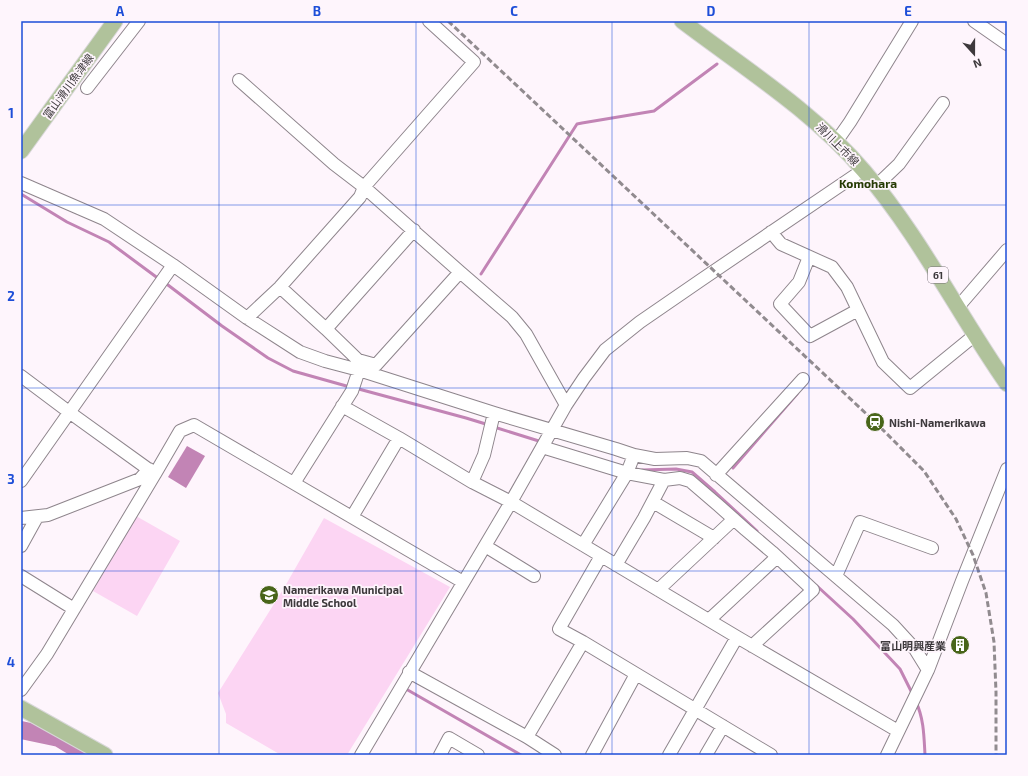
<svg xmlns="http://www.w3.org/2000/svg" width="1028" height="776" font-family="'Exo 2','Noto Sans JP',sans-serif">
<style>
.green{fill:#fcd5f3}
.water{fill:#c284b5}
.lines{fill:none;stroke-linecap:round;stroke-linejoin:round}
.stream{stroke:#c284b5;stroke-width:3}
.river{stroke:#c284b5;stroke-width:18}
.minor-casing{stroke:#8e858c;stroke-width:14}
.major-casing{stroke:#d8d7d8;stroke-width:17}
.minor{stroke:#fff;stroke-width:12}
.major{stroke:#b0c29b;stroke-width:15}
.rail{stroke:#918b8f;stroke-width:3;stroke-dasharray:6 3;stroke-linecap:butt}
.grid{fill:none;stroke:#1d4ed8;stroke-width:1;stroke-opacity:0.55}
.labels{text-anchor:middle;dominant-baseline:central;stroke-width:3.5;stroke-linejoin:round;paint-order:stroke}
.shield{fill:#fef5fc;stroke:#777176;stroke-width:1}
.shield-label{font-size:10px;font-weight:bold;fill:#3d393c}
.street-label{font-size:11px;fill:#3d393c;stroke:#fef5fc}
.poi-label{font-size:11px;font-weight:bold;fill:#3d393c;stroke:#fef5fc;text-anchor:start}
.neighbourhood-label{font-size:12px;font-weight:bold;fill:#263a04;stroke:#fef5fc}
.neatline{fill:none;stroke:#1d4ed8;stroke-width:1.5}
.grid-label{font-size:13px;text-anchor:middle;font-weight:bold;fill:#1d4ed8}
</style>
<rect width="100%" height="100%" fill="#fef5fc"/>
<path class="green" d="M136 516 180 541 137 616 93 591Z
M324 518 450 587 347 755H281L226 723V714L218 693 284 588Z"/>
<path class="water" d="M187 446 205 456 186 488 168 477Z"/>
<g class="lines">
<path class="stream" d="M21 194 67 222 109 242 159 279
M481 274 577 124 582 123 654 111 717 64
M164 282 222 326 268 358 293 371 350 387
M355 388 466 418 489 425
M494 427 542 442
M733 468 797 394
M642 470 676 469 692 472 715 492 757 531
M817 586 853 619 900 669 913 695
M406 689 521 755
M916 702C924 719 924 737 925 755"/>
<path class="river" d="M21 730 59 738 87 755"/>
<defs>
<path id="minor" d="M974 21 1007 44
M239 80 334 164 364 187 460 272 512 317 526 334 566 405
M87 88 139 21
M836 142 850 122 912 21
M21 183 104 219 173 265 247 318 300 352 325 361 359 370 494 413 616 449 634 455 655 459 687 458 701 461 893 625 915 649 928 670
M876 186 899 164 943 103
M414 230 326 329 358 360 376 365 460 272
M771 232 781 244 832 267 847 287 883 362 910 388 975 335
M809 257 799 282 780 304 810 336 858 310
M280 287 326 329
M958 307 1007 250
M247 318 280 287 360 197 364 187 474 62 429 21
M21 376 69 412 155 474 180 431 194 425 463 582
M342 406 399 438 352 517
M399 438 472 482 484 455 494 413
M542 447 627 473 664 480
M716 475 803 379
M21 481 173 265
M472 482 511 502 737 637 898 731
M294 483 352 391 359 370
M653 502 714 538
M21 518 48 515 140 479 149 469
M583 545 627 473 634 455
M21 546 37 517
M485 546 534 576
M616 565 644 518 664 480 680 478 690 481 718 505 746 530 772 552 813 590 752 646
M21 576 74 609
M836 576 860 522 932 548
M658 590 734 519
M709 620 777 557
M583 642 559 629 601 556
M409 672 527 737 555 755
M21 690 47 654 155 474
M527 737 583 642 771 755
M361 755 511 502 566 405 584 378 605 350 640 322 701 280 863 170
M440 755 449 738 478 755
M592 755 636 674
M669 755 737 637
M706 755 723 726
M887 755 928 670 962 581 1007 469"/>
<path id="major" d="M682 21C744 68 813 111 864 171 920 236 958 314 1007 384
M21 151 115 21
M21 708 105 755"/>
</defs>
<use href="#minor" class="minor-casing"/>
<use href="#major" class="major-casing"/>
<use href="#minor" class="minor"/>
<use href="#major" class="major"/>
<path class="rail" d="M448 21 875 422 924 471 956 519 973 555 986 593 994 642 996 692V755"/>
</g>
<path class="grid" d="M219 21V755M416 21V755M612 21V755M809 21V755M21 205H1007M21 388H1007M21 571H1007"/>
<defs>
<symbol id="station-disc" viewBox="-11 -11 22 22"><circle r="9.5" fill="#486519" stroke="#fef5fc"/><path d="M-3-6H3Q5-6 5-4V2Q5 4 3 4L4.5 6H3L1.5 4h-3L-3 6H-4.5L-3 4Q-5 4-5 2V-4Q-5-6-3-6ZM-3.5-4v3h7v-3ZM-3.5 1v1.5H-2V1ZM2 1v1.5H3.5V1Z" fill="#fff"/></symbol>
<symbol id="school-disc" viewBox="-11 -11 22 22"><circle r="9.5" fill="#486519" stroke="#fef5fc"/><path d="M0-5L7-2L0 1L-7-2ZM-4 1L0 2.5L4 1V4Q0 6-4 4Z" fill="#fff"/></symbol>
<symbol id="building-disc" viewBox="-11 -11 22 22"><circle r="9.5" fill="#486519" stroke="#fef5fc"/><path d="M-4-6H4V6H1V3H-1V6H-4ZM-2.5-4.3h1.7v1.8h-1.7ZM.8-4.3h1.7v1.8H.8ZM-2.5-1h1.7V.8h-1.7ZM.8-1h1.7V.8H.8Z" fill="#fff"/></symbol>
</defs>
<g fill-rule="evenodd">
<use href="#station-disc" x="864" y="411" width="22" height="22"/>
<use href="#school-disc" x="258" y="584" width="22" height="22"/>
<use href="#building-disc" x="949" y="634" width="22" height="22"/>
</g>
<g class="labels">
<rect class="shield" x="928" y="267" width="20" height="16" rx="3"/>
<g class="shield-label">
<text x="938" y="275">61</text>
</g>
<g class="street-label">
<text transform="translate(68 86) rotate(-54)">富山滑川魚津線</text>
<text transform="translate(838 144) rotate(45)">滑川上市線</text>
</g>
<g class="poi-label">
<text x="889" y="422">Nishi-Namerikawa</text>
<text x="283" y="589">Namerikawa Municipal<tspan x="283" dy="13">Middle School</tspan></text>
<text x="946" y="645" text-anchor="end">富山明興産業</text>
</g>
<g class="neighbourhood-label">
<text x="868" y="183">Komohara</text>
</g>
</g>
<rect width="1028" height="776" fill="none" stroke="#fef5fc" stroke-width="44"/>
<g transform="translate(974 54) rotate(159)" stroke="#fef5fc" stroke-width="3" paint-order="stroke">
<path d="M0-3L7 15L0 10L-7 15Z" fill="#3d393c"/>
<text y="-6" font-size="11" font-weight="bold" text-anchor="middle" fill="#3d393c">N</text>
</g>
<rect x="22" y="22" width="984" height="732" class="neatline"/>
<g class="grid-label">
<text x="120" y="16">A</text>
<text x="317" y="16">B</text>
<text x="514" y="16">C</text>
<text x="711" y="16">D</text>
<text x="908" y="16">E</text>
<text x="11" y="118">1</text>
<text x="11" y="301">2</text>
<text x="11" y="484">3</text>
<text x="11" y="667">4</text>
</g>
</svg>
